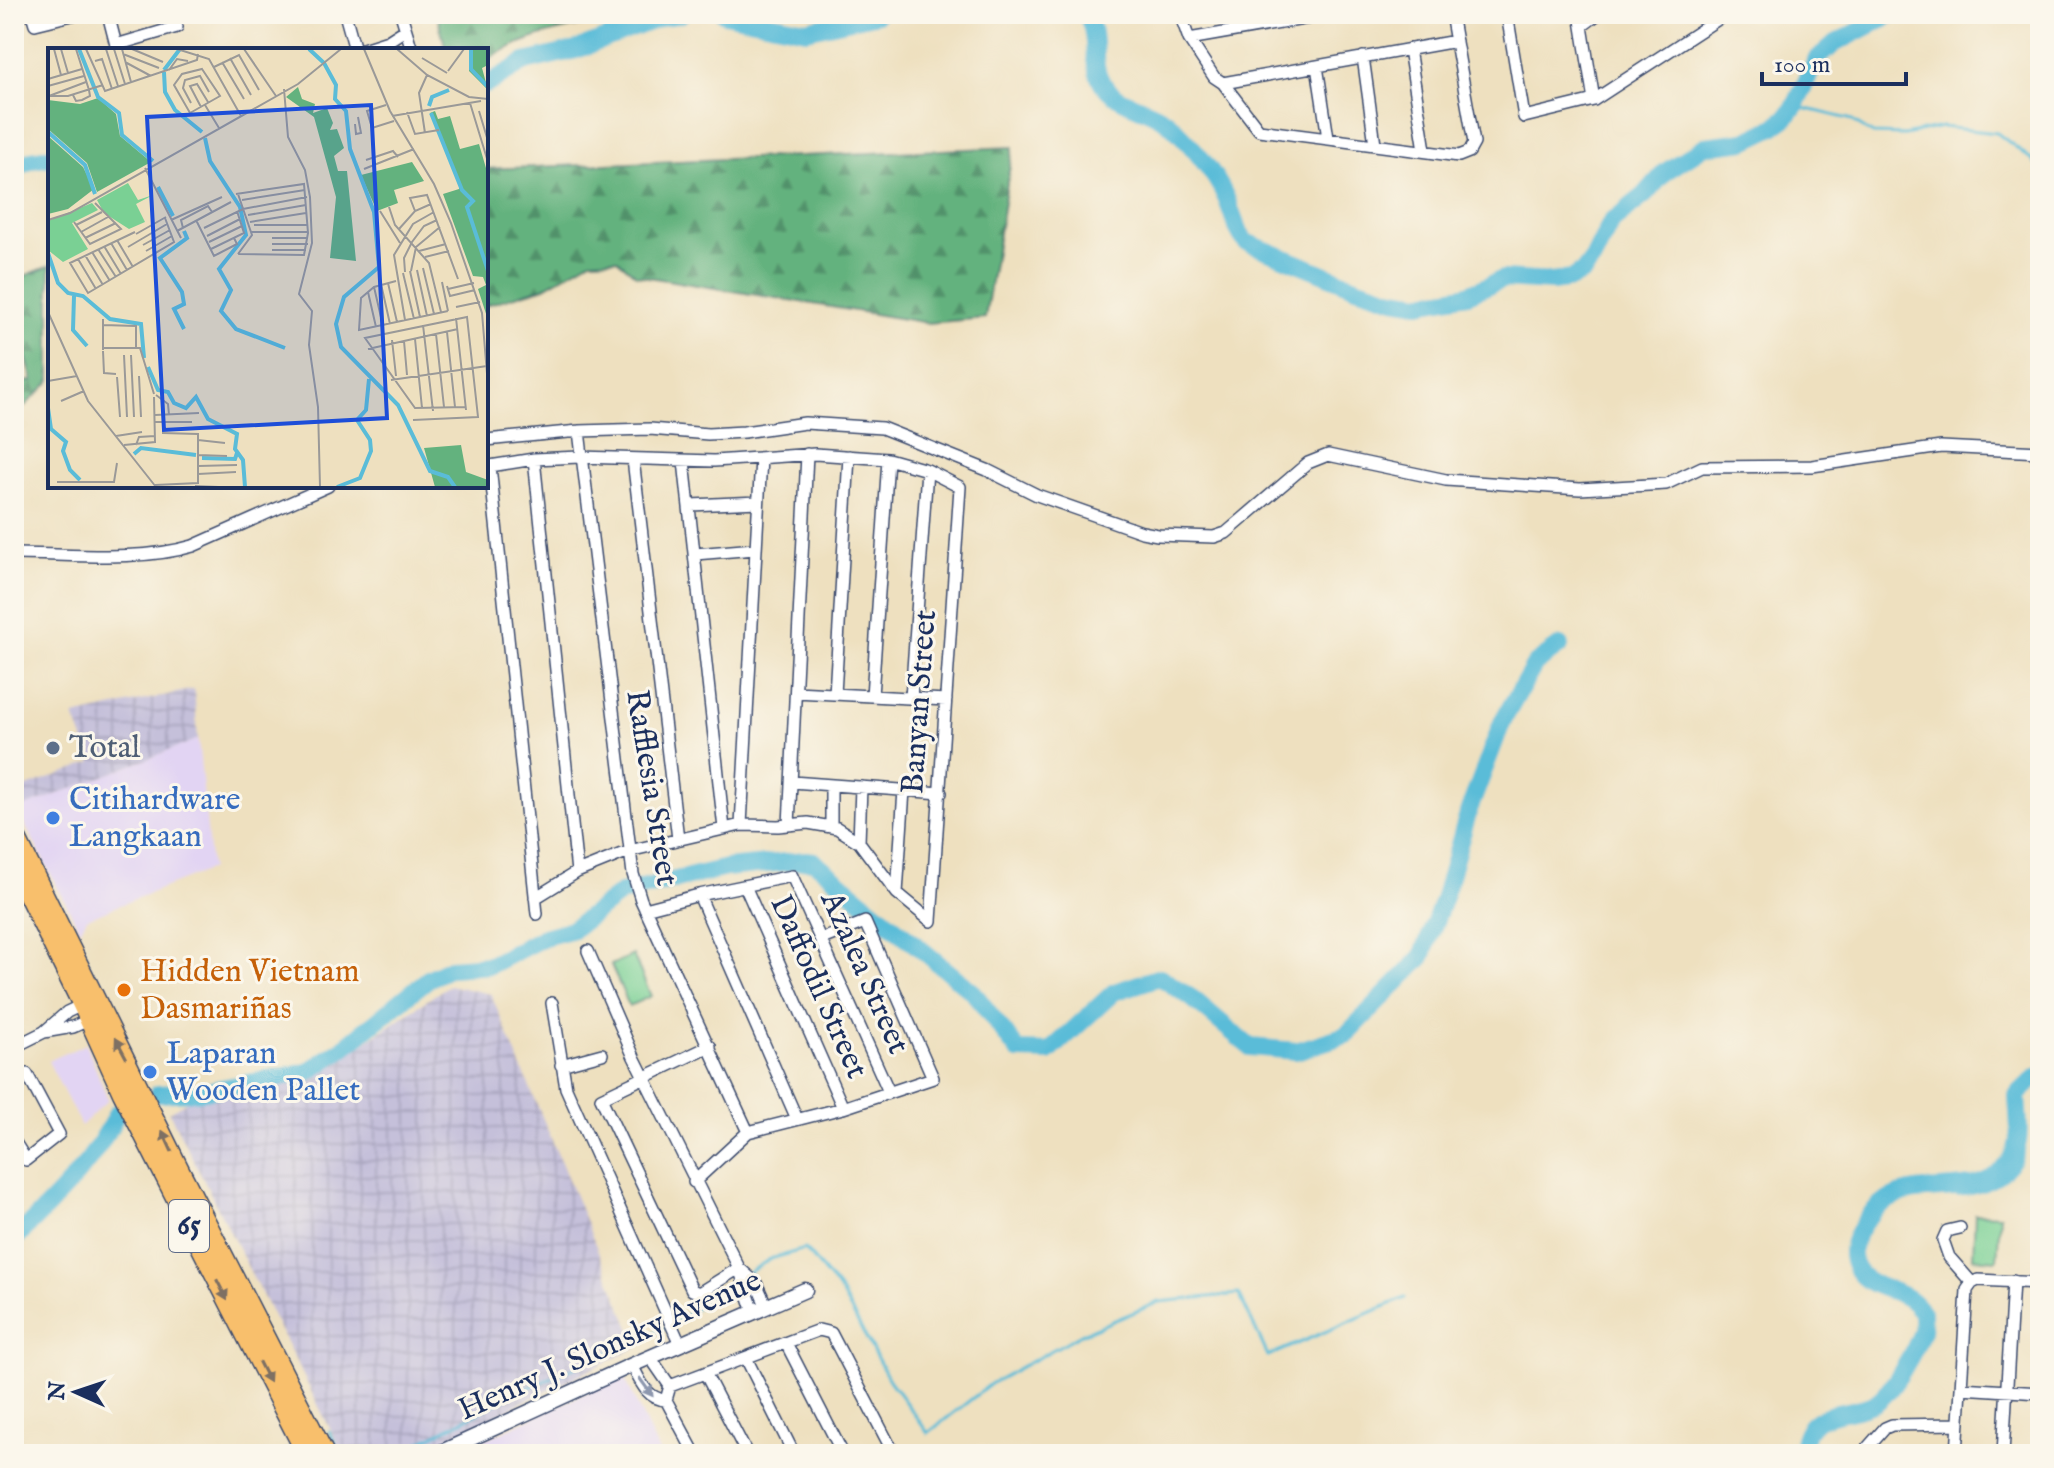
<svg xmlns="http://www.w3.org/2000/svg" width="2054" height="1468" font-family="'IM FELL English',serif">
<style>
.built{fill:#e2d4f3}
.industrial{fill:url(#industrial-grid)}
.forest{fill:url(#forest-firs);stroke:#3f706e;stroke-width:2}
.garden{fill:#7ad094;stroke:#4a8079;stroke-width:2}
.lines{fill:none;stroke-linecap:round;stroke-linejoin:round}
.stream{stroke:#5abcd8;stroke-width:3}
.river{stroke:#5abcd8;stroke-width:18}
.minor-casing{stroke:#3b4a6d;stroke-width:14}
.tertiary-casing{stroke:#3b4a6d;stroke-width:17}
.primary-casing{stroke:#3b4a6d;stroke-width:21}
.minor{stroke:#fff;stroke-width:11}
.tertiary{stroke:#fff;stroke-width:14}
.primary{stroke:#f8bf6c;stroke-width:18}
.oneway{fill:#7e7064}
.oneway2{fill:#8d97ae}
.service-dot{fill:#5c6f8a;stroke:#fbf7ec;stroke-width:3}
.shop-dot{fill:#3f7fe0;stroke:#fbf7ec;stroke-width:3}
.food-dot{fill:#e8710a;stroke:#fbf7ec;stroke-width:3}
.labels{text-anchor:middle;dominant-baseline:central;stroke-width:6;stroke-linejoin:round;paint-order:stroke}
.shield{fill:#fbf7ec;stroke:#5e6b89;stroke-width:2}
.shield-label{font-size:30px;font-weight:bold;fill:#1b2f5e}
.street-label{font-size:32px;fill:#1b2f5e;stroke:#fbf7ec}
.service-label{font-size:32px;fill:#4e5e75;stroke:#fbf7ec;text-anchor:start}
.shop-label{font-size:32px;fill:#366cbe;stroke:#fbf7ec;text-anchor:start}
.food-label{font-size:32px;fill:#c56008;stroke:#fbf7ec;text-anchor:start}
.inset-river{fill:none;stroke:#5abcd8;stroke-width:4}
.inset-road{fill:none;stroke:#9a9998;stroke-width:2}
.view{fill:#1d4ed8;fill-opacity:0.15;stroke:#1d4ed8;stroke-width:4}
.inset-edge{fill:none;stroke:#1b2f5e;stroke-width:4}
</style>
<defs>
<pattern id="industrial-grid" width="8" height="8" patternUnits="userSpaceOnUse" patternTransform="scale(2)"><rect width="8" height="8" fill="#c5c0da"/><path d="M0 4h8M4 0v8" fill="none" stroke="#a9a5be"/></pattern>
<pattern id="forest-firs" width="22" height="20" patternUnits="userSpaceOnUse" patternTransform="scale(2)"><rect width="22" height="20" fill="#63b27e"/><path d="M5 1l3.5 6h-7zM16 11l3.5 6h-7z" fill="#51916a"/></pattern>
</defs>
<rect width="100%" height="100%" fill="#fbf7ec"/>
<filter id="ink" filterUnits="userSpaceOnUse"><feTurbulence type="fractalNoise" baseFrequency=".0125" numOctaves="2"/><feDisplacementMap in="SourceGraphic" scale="16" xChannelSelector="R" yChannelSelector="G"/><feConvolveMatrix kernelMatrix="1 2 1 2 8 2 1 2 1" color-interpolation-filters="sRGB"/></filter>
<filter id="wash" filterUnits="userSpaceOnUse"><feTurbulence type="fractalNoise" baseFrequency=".006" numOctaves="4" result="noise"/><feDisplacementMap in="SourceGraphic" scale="32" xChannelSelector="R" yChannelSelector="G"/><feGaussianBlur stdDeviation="1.8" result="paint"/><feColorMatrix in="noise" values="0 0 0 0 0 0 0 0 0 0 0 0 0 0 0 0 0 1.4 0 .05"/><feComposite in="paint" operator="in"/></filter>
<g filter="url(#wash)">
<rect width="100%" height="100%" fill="#eee0bf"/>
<path class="built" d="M198 739 211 869 87 918 80 930 17 810Z
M86 1044 108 1100 81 1126 48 1061Z
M624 1376 660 1454H453Z"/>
<path class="industrial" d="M194 689 198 739 17 810 14 792 92 762 74 716Z
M449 985 491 994 638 1347 414 1454H343L169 1112 187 1101 311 1079Z"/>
<path class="forest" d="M437 14H628C580 29 527 31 486 62V50H446Z
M1013 147 985 318 928 323 636 275 617 259 591 260 545 287 486 305V169Z
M50 266V382L14 416V382L33 381 14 314V280Z"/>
<path class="garden" d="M633 955 651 996 629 1006 611 965Z
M1975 1214 2000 1215 1997 1260 1973 1258Z"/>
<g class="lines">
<path class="stream" d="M1795 106 1849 119 1873 134 1904 135 1942 127 1997 133 2031 159 2040 170
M748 1273 770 1259 805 1249 841 1292 889 1380 928 1433 992 1383 1081 1334 1159 1302 1239 1294 1268 1356 1405 1298
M675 1322 739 1280
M329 1431 340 1454
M282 1454 290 1448
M398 1454 514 1394 669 1326"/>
<path class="river" d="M724 14 806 30 877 14
M1086 14C1100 35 1089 64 1103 84 1119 106 1152 107 1171 125 1190 143 1216 174 1226 198 1233 214 1235 229 1246 242L1356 287 1394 299 1420 303 1468 294 1503 279 1552 282 1571 279 1584 271 1593 259 1611 222 1645 195 1665 172 1705 146 1745 141 1772 128 1786 118 1795 106 1816 60 1834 44 1892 14
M486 85 525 62 576 50 662 17 681 14
M14 169 32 160 50 157
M158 1094 205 1091 308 1072 342 1049 428 979 450 968 490 965 544 937 573 929 621 893 726 868 806 860 814 861 973 992 1018 1051 1049 1052 1114 992 1160 977 1193 999 1250 1047 1296 1051 1346 1035 1422 957 1443 900 1469 810 1503 720 1535 664 1560 646
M14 1240C52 1202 95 1162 117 1113
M1802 1454C1803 1405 1845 1418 1875 1403 1892 1393 1916 1349 1922 1331 1923 1325 1922 1318 1922 1312 1918 1308 1914 1302 1909 1299 1895 1289 1872 1288 1860 1274 1851 1264 1850 1251 1855 1239 1890 1160 1961 1210 2003 1170 2025 1150 2018 1122 2017 1095L2036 1077 2040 1076"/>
</g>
</g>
<g filter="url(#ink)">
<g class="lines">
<defs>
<path id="minor" d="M32 14 35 24 76 14
M108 14 117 49
M345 14 355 50
M401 14 412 50
M1180 14 1189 39 1214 77 1223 83 1259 130 1459 156 1469 152 1474 143 1451 14
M1507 14 1524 117 1594 100 1726 14
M1580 14 1594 100
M1582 26 1598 14
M1189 39 1333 14
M116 45 177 27
M1409 49 1425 150
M360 50 388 41 405 30
M1363 57 1375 144
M1317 66 1328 138
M1223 83 1456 41
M579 431 633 874 641 900 748 1132
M486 440 579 431 650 429 708 434 744 432 805 423 882 428 987 470 1037 495 1142 532 1158 535 1214 537 1226 533 1308 463 1328 455 1446 480 1580 489 1666 484 1702 467 1812 466 1941 447 2040 452
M534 459 577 872
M633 459 678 839
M684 461 724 829
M691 505 758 502
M14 554C70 554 139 562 193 546L328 486
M695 554 755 549
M796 692 946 700
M835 694 849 456
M872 696 888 459
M911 698 927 470
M792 782 941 793
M831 785V826
M741 825 761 458
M789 825 807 454
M859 842 861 787
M745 886 843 1108
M897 893 904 790
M699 895 797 1119
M535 898 577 872 629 851 741 825 778 826 808 823 837 828 859 842 897 893 931 921
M645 909 699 895 792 876 889 1092
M537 914 490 466 534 459 580 457 714 461 815 454 888 459 927 470 960 487 931 921
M588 951 634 1057 739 1268 754 1312
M552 1003 566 1088 680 1344
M44 1032 73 1027 93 1018
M710 1046 601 1098 692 1290 699 1293 739 1268
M14 1047 44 1032 67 1012 84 1004
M561 1065 602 1054
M14 1081 27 1074 59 1134 26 1160 14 1141
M694 1182 748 1132 843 1108 933 1078 865 922 822 939
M1960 1228 1947 1231 1943 1240 1949 1257 1972 1283
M740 1269 756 1283 767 1307
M786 1343 843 1454
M650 1357 670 1386 666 1400 695 1454
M746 1358 794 1454
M632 1365C640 1380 646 1399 666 1400
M705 1373 747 1454
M670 1386 819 1330 831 1333 894 1454
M1961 1388 2040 1393
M1862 1454 1885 1428 1892 1425 1959 1424
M1957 1454 1967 1290 1972 1283 1978 1280 2040 1283
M2003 1454 2013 1281"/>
<path id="tertiary" d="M437 1454 632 1365 805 1290"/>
<path id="primary" d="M14 833 180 1170 325 1454
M14 867 82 1005 122 1093 306 1454"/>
</defs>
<use href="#minor" class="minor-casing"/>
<use href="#tertiary" class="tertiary-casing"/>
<use href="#primary" class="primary-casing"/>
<use href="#minor" class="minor"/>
<use href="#tertiary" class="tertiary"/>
<use href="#primary" class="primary"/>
</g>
<defs><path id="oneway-solid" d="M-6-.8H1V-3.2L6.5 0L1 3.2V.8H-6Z" transform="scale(2)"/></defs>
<g class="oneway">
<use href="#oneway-solid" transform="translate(121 1048) rotate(-118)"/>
<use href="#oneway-solid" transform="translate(167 1141) rotate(-115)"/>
<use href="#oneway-solid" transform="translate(222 1290) rotate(63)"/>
<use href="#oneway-solid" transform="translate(264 1372) rotate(63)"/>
</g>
<use class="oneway2" href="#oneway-solid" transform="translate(646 1387) rotate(54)"/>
</g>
<circle class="service-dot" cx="53" cy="748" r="8"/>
<g class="shop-dot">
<circle cx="53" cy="818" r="8"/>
<circle cx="150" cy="1072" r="8"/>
</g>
<circle class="food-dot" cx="124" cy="990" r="8"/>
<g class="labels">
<rect class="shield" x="169" y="1200" width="40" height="52" rx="6"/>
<g class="shield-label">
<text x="189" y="1226">65</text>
</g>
<g class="street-label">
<text transform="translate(920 702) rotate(-86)">Banyan Street</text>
<text transform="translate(651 788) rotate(81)">Rafflesia Street</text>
<text transform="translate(864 973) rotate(66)">Azalea Street</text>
<text transform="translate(818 987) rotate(66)">Daffodil Street</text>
<text transform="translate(610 1346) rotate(-24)">Henry J. Slonsky Avenue</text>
</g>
<g class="service-label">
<text x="69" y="748">Total</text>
</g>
<g class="shop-label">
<text x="69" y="800">Citihardware<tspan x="69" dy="37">Langkaan</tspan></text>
<text x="166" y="1054">Laparan<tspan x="166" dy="37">Wooden Pallet</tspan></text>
</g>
<g class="food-label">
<text x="140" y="972">Hidden Vietnam<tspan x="140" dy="37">Dasmariñas</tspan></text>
</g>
</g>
<g transform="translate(48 48)">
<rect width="440" height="440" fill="#eee0bf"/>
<path d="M80 135 90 152 105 147 88 156 97 174 81 181 56 165 49 152ZM44 155 50 162 24 175 40 201 15 214 0 202V173Z" fill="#7ad094"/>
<path d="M421 1H438L440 17 434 20 440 42 421 23ZM250 39 254 51 267 56 265 65 279 60 285 75 282 82 289 81 296 100 286 108 290 123H299L308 213 282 210 288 149 266 69 238 49ZM50 50 68 66 72 88 103 114 49 144 39 115 0 81V52L32 56ZM387 63 390 71 402 68 412 101 431 96 440 127V272L430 241 438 237 435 229 425 228 395 146 411 141V134L382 65ZM0 88 35 119 46 141 20 161 0 166ZM364 114 376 133 346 142 350 155 329 163 313 127ZM413 397 418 424 440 432V439H387L376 400Z" fill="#63b27e"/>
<path class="inset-river" d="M31 1 50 49 71 65 74 87 105 113M261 1 276 15 288 37 287 51 298 63 302 101 326 164 331 219 296 249 288 276 293 299 350 357 382 423 400 429 407 439M423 1V21L440 39M116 22 132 1M116 24 117 44 127 62 154 84M381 58 384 49 401 42M383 65 414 142 425 153 419 159 440 223M0 84 37 117 47 146M157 90 162 113 192 159 198 187 171 221 183 242 173 263 188 281 237 300M110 139 125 168M0 205 10 235 20 245 35 248 62 271 93 276 96 310M26 248 25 282 39 298M136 281 126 261 136 256 134 244 112 210 139 190 136 183M100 319 110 342 120 344 126 355 138 360 148 349 160 371 189 386 187 401 195 412 197 439M0 360 3 381 18 394 15 403 22 422 32 432M86 406 93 400 148 407M154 410 187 411 189 405M289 439 312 430 323 403 322 392 309 372 318 362 321 331"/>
<path class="inset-road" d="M6 1 13 27M13 1 20 25M28 1 41 42M38 1 57 43 149 12 150 6M58 1 70 38M66 1 77 36M74 1 83 34M84 1 115 14M129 1 161 11 193 68M196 1 228 48M316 1 342 63 386 136 403 175 434 265 440 338M349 1 379 27 421 49 440 51M75 6 111 20M182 10 203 47M374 10 399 25M47 13 54 11 64 41M77 14 103 28M174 14 196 51M166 19 191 7 211 42M154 21 172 48 142 65 126 37 134 26ZM121 22 129 11 140 13M400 23 416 1M0 31 34 21M0 38 36 28M236 41 240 89 257 122 262 149 264 195 251 246 264 263 261 297 270 359 272 439M25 47 28 53 34 52 42 48 41 42M0 48H20L55 37M1 48 38 34M143 55 135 40 137 32 152 28 161 44M422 55 440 114M157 57 171 80M338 57 319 63 324 80 346 73M153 59 142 38 149 36 160 54M431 63 440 93M359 64 367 86 391 82M344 68 433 53M307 76 308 86 313 85 310 69M377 85 371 45 379 27M318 112 345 103 350 109M97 120 133 190M316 121 366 101M188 146 256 136 260 185 256 207 190 206M194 152 257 142M341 159 347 177 381 215 393 264M332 163 352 195M367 163 362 150 379 147 410 231M200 167 258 157M0 172 22 165 250 36 293 1M123 172 174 149M148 172 166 208 189 196 186 190M26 174 42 196 73 181 47 155M202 174 258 165M28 177 54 164M206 177H259M135 180 133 172 160 158 164 164M156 180 195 161 259 149M351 181 367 163 383 156M129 183 183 154M33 184 60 169M87 184 22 215 40 245 126 194 117 170M203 184H260M88 186 118 169M159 188 192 171M37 190 68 175M224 190H260M69 192 85 219M161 194 194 178M63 195 79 222M224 196H260M95 197 122 182M56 198 73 226M80 199 119 176M50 201 68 229M163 201 196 185 189 163M224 202H258M98 203 124 188M371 203 398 196M44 204 62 233M190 206 204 187 190 146M37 207 55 237M377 209 401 203M30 211 48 241M375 220 386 266M369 222 379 268M362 223 372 269M363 223 368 199 392 179M357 224 356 210 364 194 376 178 389 172M355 225 366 271M348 233 326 239 313 250 311 282 400 263M394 234 400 263M340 235 349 274M333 236 342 276M399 238 402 248 427 242M326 239 335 278M400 241 426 235M320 244 328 279M408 259 432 254M0 264 40 353 108 439M408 270 418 362M55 271V302M357 272 346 207 365 176 386 164M55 277 88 278V300M375 277 385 363M399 284 407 359M388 286 396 359M367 291 374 360M344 292 348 328M356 293 359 327M55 300H92L106 346M320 301 410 281M55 303 56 325 68 326M76 307 79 369M83 307 86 369M91 328 93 369M69 329 72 369M343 332 439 318M0 333 29 328M108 347 120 356 121 367M13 353 36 343M107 367 151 365M365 372 430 369 419 269 317 290 367 360 418 359M107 374H144M68 388 94 384M150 392 177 395M76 397 107 394 106 349M88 397 91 389 107 388M150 407 179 408M150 418 189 417M150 426 188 424M9 434H66L69 415M107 437 150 435V386L114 385M147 438 171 439"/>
<path class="view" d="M323 57 339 370 116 382 99 69Z"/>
<rect width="440" height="440" class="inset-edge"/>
</g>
<rect width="2054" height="1468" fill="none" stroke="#fbf7ec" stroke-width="48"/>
<g transform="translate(76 1392) rotate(273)" stroke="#fbf7ec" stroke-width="6" paint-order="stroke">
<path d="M0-6L14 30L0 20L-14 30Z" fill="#1b2f5e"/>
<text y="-12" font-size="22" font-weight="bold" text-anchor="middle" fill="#1b2f5e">N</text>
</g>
<path d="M1762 72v12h144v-12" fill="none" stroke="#1b2f5e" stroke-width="4"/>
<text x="1774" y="72" font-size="24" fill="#1b2f5e" stroke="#fbf7ec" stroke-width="6" paint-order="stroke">100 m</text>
</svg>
